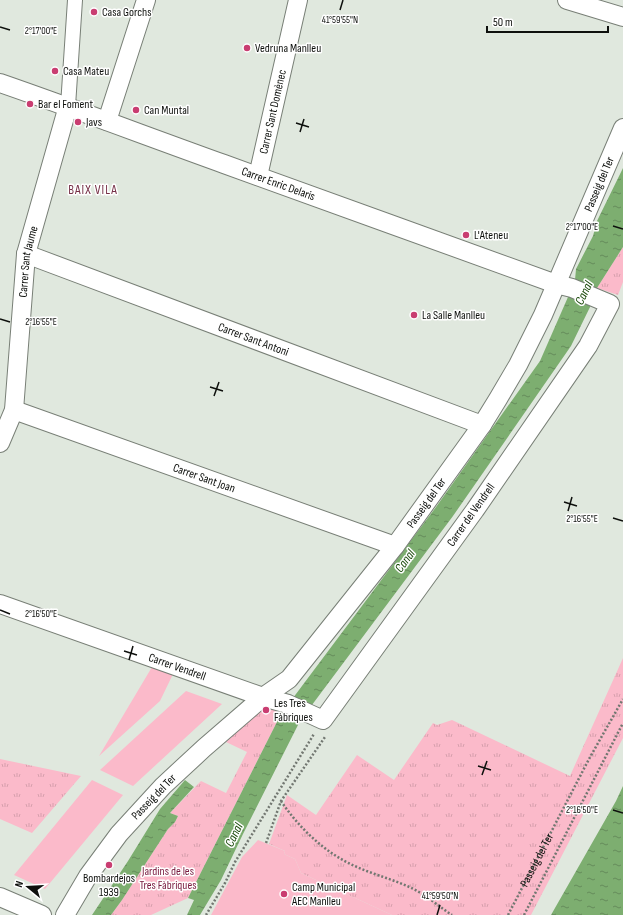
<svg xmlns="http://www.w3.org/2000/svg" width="623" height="915" font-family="'Sofia Sans Condensed',sans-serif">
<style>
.green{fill:#fbbaca}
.park{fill:url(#park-tufts)}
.water{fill:url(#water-ripples)}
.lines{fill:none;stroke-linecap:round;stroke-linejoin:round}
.pedestrian-casing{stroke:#787f76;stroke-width:16}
.minor-casing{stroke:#787f76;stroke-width:20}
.path{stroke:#727771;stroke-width:2.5;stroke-dasharray:2 2;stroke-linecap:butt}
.pedestrian{stroke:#fff;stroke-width:14}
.minor{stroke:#fff;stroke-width:18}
.ticks{fill:none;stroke:#0e100d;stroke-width:1.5}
.poi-dot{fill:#c93d71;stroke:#fff;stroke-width:1.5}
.labels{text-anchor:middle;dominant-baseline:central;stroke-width:3;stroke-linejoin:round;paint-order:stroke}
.poi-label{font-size:12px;fill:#0e100d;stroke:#fff;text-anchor:start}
.street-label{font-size:12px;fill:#0e100d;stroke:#fff}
.park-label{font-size:12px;fill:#791a3f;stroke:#fff}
.neighbourhood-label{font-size:13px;letter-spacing:1px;fill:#763047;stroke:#fff}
.water-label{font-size:13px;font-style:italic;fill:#1a4a0a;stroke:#fff}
.ticks-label{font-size:10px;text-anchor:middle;fill:#0e100d;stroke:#fff;stroke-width:3;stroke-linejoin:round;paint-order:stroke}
</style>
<defs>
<pattern id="park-tufts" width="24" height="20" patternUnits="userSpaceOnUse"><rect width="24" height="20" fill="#fbbaca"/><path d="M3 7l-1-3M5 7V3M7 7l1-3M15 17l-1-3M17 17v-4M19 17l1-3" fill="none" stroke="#d69fac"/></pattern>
<pattern id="water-ripples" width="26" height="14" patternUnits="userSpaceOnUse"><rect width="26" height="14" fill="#7dae70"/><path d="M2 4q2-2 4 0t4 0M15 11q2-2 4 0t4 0" fill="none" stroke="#658c5a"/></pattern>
</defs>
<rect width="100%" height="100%" fill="#e0e8de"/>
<path class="green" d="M152 667 173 674 160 701 99 756Z
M186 691 222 704 133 786 100 770Z
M92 780 123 795 45 889 14 875Z
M258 840 285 851 284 854 295 859 301 873 392 915H211L242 857Z"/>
<path class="park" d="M623 247V282L618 295 597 288Z
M623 658V738L531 915H392L301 873 295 859 284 854 285 851 269 844 287 795 316 815 357 755 394 780 433 723 437 725 452 720 570 776Z
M264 707 274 710 281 714 188 898 151 915H111L122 900 168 829 175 822 178 816 170 813 201 781 226 793 247 752 226 742Z
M0 759 81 776 32 833 0 819Z"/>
<path class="water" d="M623 168V247L597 288 591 305 571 346 453 516 300 721 243 834 221 880 200 915H187L194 900 188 898 281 714 436 507 540 361 568 297 575 280 576 269 593 236 597 221Z
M185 780 194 787 170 813 178 816 175 822 168 829 122 900 111 915H92L128 861 160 809Z
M623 786V915H551L616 801Z"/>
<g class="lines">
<defs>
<path id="pedestrian" d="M68 106 75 0"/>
<g id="minor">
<path d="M567 0 623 17"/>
<path id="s2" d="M0 83C75 109 149 137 224 164 335 204 445 244 556 284L572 288 610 304 588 346 475 510 323 720 288 704 263 697 204 748 163 786 119 834 88 876 65 915"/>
<path d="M107 121 146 0"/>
<path id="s3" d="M258 176 298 0"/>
<path id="s4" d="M26 254 482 425"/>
<path id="s5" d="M14 410 395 546"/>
<path id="s6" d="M0 443 14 410 26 254 68 106"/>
<path id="s7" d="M0 604 263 697 289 679 395 546 482 425 498 399 518 365 543 315 623 128"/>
<path d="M0 897 42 915"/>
</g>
</defs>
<use href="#pedestrian" class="pedestrian-casing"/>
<use href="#minor" class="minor-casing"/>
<g class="path">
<path d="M281 801C299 828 326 854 357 867 377 876 400 881 419 892 431 899 441 908 452 915"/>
<path d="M266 843 281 801 325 737"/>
<path d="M206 915 225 883 235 862 314 734"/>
<path id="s1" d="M508 915 589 759 623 699"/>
<path d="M524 915 623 723"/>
</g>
<use href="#pedestrian" class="pedestrian"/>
<use href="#minor" class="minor"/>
</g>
<path class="ticks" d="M340 10 343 0M0 27 10 30M296 123 309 127M300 132 304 119M613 226 623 229M0 319 10 322M210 387 223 391M214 396 219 382M564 502 577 506M568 511 572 497M613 518 623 521M0 610 10 614M124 651 137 655M129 660 133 646M478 766 491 770M482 775 487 761M613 810 623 813M437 915 440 905"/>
<g class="poi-dot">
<circle cx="94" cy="12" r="4"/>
<circle cx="247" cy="48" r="4"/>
<circle cx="55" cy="71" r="4"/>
<circle cx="30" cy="104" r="4"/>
<circle cx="136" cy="110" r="4"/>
<circle cx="78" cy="122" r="4"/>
<circle cx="466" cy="235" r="4"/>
<circle cx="414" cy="315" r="4"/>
<circle cx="266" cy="710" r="4"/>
<circle cx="109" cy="865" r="4"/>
<circle cx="284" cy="894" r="4"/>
</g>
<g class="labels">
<g class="poi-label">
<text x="102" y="12">Casa Gorchs</text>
<text x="255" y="48">Vedruna Manlleu</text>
<text x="63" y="71">Casa Mateu</text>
<text x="38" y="104">Bar el Foment</text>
<text x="144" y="110">Can Muntal</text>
<text x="86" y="122">Javs</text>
<text x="474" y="235">L'Ateneu</text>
<text x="422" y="315">La Salle Manlleu</text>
<text x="274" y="703">Les Tres<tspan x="274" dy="14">Fàbriques</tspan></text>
<text x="109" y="878" text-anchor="middle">Bombardejos<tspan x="109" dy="14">1939</tspan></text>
<text x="292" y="887">Camp Municipal<tspan x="292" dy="14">AEC Manlleu</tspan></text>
</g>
<g class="street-label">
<text stroke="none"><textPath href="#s3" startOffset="66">Carrer Sant Domènec</textPath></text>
<text stroke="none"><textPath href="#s2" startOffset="296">Carrer Enric Delaris</textPath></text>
<text stroke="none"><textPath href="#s7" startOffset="898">Passeig del Ter</textPath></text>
<text stroke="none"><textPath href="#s6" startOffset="185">Carrer Sant Jaume</textPath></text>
<text stroke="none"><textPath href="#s4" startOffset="243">Carrer Sant Antoni</textPath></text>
<text stroke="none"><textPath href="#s5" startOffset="202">Carrer Sant Joan</textPath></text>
<text stroke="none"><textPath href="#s7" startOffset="534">Passeig del Ter</textPath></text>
<text transform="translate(471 515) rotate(-55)">Carrer del Vendrell</text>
<text stroke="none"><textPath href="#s7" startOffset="188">Carrer Vendrell</textPath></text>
<text transform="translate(154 797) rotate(-46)">Passeig del Ter</text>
<text stroke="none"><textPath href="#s1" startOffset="62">Passeig del Ter</textPath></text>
</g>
<g class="park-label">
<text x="168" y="871">Jardins de les<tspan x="168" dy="14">Tres Fàbriques</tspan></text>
</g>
<g class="neighbourhood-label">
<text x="93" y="190">BAIX VILA</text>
</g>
<g class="water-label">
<text transform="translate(584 293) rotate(-64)">Canal</text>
<text transform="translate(405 561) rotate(-54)">Canal</text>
<text transform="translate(234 835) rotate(-64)">Canal</text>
</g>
</g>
<g class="ticks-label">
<text x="340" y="23">41°59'55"N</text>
<text x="41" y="34">2°17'00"E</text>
<text x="582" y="230">2°17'00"E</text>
<text x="41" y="325">2°16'55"E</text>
<text x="582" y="522">2°16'55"E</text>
<text x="41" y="617">2°16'50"E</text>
<text x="582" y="813">2°16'50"E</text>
<text x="440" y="899">41°59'50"N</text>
</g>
<g transform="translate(28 887) rotate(288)" stroke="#ffffff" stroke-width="3" paint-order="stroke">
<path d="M0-3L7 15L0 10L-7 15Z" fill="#0e100d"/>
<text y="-6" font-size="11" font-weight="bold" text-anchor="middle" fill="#0e100d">N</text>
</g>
<path d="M487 26v6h121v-6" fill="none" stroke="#0e100d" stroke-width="2"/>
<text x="493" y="26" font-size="12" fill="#0e100d" stroke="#ffffff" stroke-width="3" paint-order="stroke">50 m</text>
</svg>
